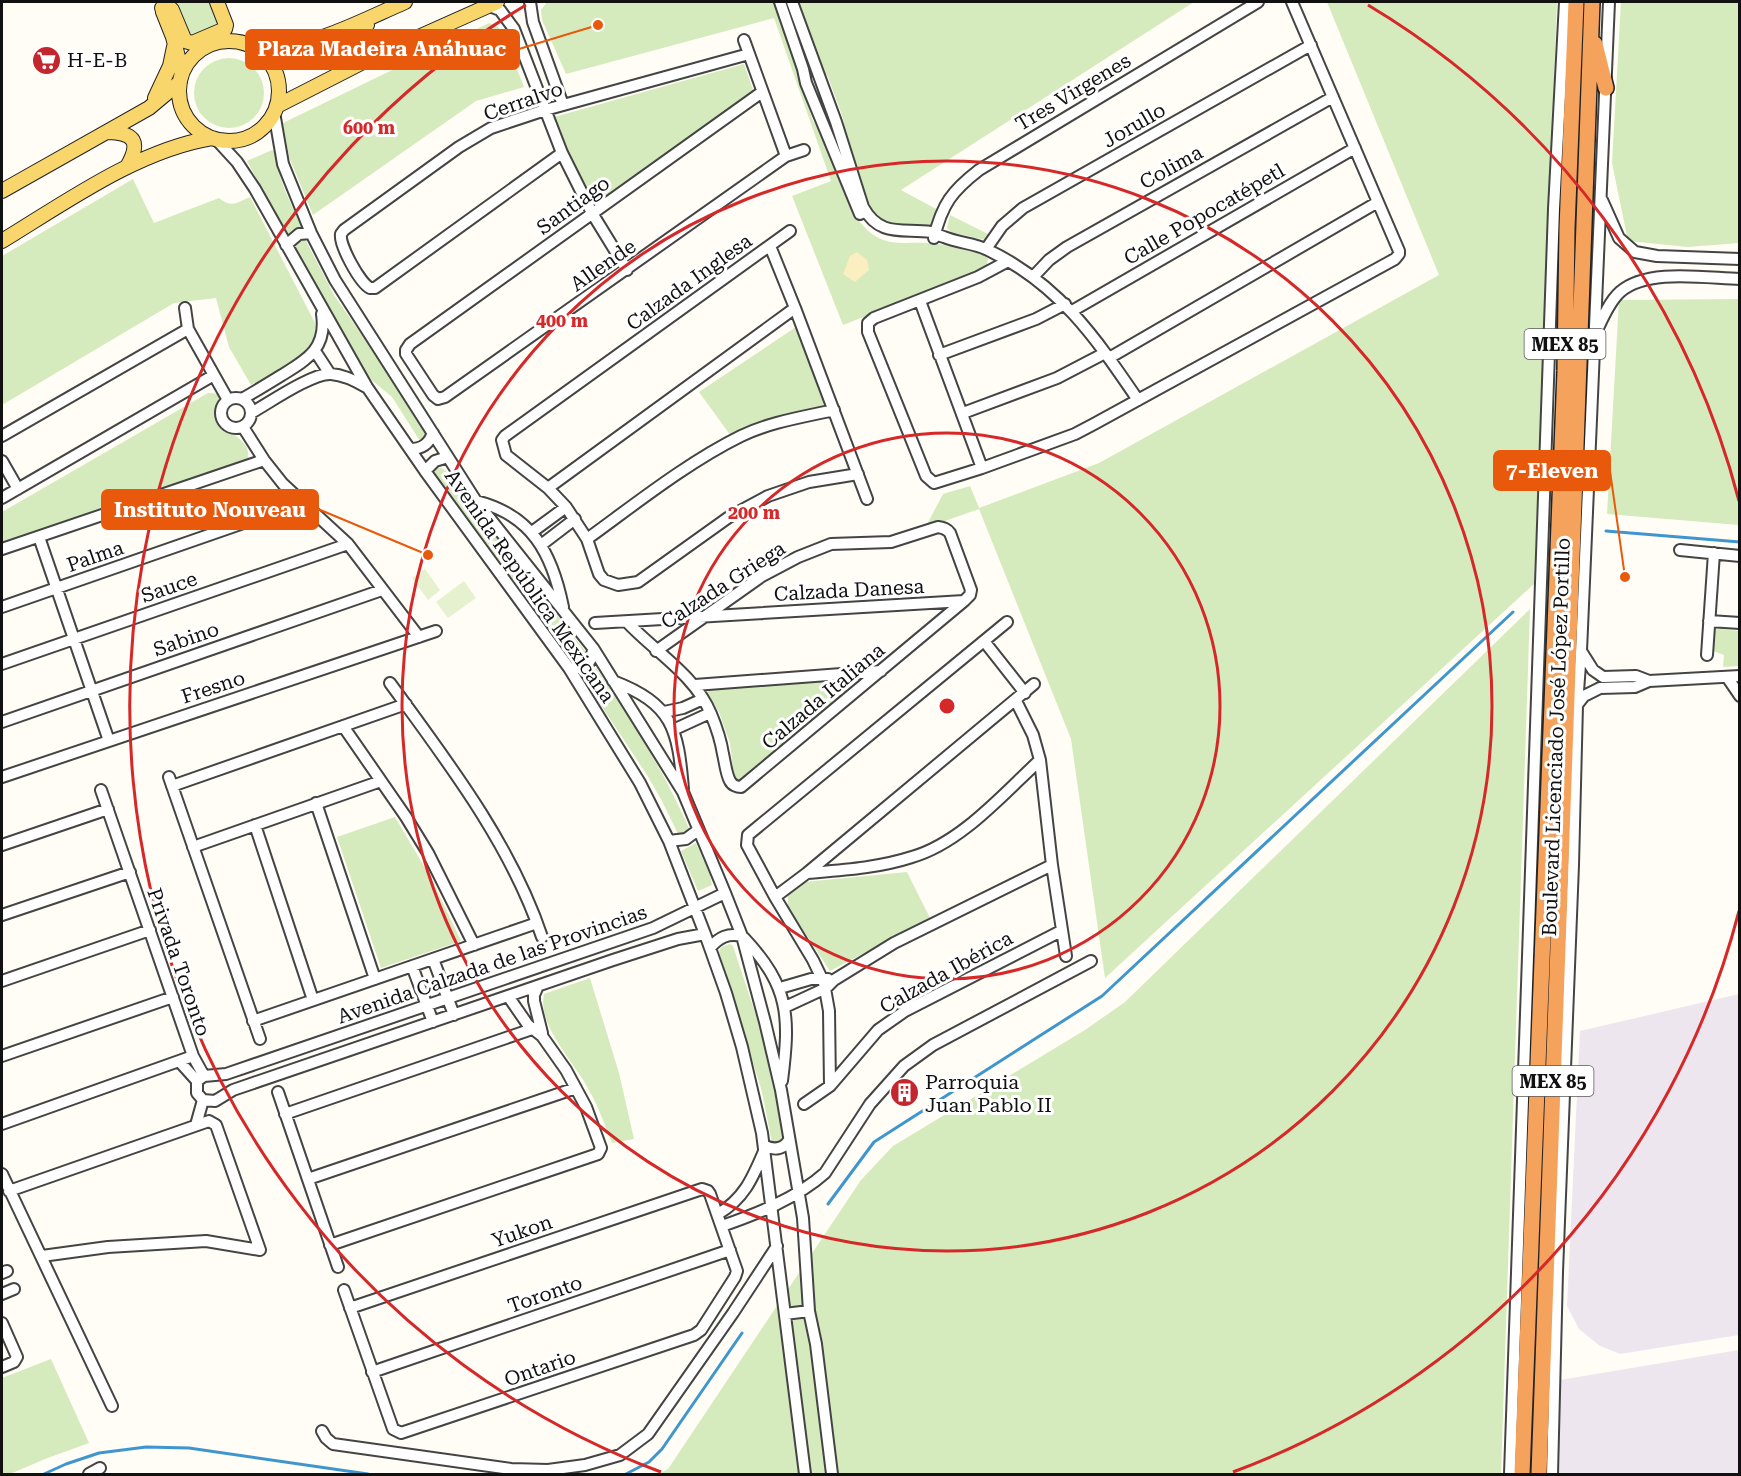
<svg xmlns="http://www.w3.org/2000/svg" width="1741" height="1476" font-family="'Roboto Serif',serif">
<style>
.industrial{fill:#eee6ef}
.green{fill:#d5ebbd}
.sand{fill:#fbeec1}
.pitch{fill:#e6f2cf}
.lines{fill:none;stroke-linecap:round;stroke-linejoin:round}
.stream{stroke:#3f96cf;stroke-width:3}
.minor-casing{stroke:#444;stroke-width:14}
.major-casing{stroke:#222;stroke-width:16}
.highway-casing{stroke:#222;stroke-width:18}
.minor{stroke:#fff;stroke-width:10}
.major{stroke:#f9d66b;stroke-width:14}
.highway{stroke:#f5a25d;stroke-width:15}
.ring{fill:none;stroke:#d62828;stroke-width:3}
.labels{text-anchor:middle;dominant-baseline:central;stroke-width:6;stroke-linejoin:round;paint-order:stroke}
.shield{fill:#fff;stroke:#585858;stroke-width:1.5}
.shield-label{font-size:18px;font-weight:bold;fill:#111}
.poi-label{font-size:20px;fill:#111;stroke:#fff;text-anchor:start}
.street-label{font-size:20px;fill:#111;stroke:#fff}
.centre{fill:#d62828;stroke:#fff;stroke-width:3}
.ring-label{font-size:18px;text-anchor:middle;font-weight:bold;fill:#d62828;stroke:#fff;stroke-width:6;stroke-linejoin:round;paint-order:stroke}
.leader{fill:none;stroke:#e8590c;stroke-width:2}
.callout-dot{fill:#e8590c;stroke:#fff;stroke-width:2}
.callout{fill:#e8590c;stroke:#e8590c;stroke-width:2}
.callout-label{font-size:21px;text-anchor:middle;font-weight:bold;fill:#fff}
</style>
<rect width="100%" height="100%" fill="#fffdf5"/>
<path class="industrial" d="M1739 994V1335L1620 1354 1600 1346 1579 1329 1567 1306 1580 1031Z
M1739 1350V1474H1552L1554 1381Z"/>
<path class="green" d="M171 2H213L224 28 188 41Z
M547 2H778L802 74 803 90 813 121 831 148 859 221C881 248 896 242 927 243 945 244 965 250 983 253L988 259 986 269 843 325 792 196 831 181 774 18 566 74 542 20 541 10Z
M796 2H1194L901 190 938 210 933 226 929 228 884 224 868 208 847 148 843 118 828 77 817 62Z
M1327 2H1557L1534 584 1105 978 1071 739 979 509 925 528 943 494 970 486 979 508 1099 463 1439 275Z
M1621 2H1739V243L1688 247 1628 241 1612 163Z
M489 23 496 26 502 31 524 87 476 101 313 215 289 157 283 123Z
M194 93a35 35 0 1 1 70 0a35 35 0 1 1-70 0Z
M744 64 754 93 593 205 569 159 554 117Z
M272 150 276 152C279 184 289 200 303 227L287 235 247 161Z
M133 179 154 223 219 198C232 208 236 203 250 197L315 323C315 328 315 333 314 338 307 363 273 375 251 385L229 347 216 298 174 303 2 405V256Z
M950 215 992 236 985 240 951 232 947 228Z
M299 239H305L334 295 370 347 426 435V438L423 441H420L392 397 368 377 311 282 294 245Z
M1739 299V525L1607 514 1619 300Z
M796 327 826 407 731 436 699 392Z
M208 393 222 394C221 400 218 408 219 414 221 437 252 434 248 460L2 547V512Z
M437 468H441L445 470 589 656 590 660 577 664 540 620 432 472Z
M1530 609 1501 1474H659L668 1469 861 1180 893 1146 1085 1030 1125 1002Z
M1713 628 1739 631V666L1723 667 1724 655 1713 651Z
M596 668C632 721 666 774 691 833L680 838 662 801 647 775 583 678 584 675 592 673Z
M845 681 851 685V691L744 782 738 781 734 777 730 743 719 712 707 693 712 687Z
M395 817 431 878 461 941 381 968 337 837Z
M696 843 710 875 712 885 698 891 681 851Z
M907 872 930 918 830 971 788 907V896L804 882Z
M730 944 733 946 766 1046 784 1137 783 1143 776 1145 772 1143 762 1092 719 952 721 947Z
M590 978 619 1073 634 1139 612 1143C605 1126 599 1108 590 1092 576 1063 537 1027 544 994Z
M51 1359 89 1443 45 1459 10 1474H2V1378Z"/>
<path class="sand" d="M857 252 867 260 869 270 855 282 843 274 850 256Z"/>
<path class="pitch" d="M425 569 440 590 428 600 412 578Z
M464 581 476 598 448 618 436 602Z"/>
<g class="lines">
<path class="stream" d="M1606 531 1740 542
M828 1204 874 1142 1102 996 1513 612
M44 1474 66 1464 99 1453 146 1447 189 1448 368 1474
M626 1474 649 1462 662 1449 742 1333"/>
<defs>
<path id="minor" d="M530 2 533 22 563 105
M780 2 803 69 806 83 860 214
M792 2 836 122 863 207C880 238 903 228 931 232 936 233 939 236 944 237 958 243 974 243 988 250 1059 284 1095 337 1138 400
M487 5 500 10 514 29 562 153 592 213 627 270
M744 40 786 156
M762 92 410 344 406 350V354L433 395 438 399 445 397 786 156 804 150
M274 112 283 164 311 233 335 280 476 501 593 648 683 792 725 893 742 936 765 1022 781 1090 803 1218 809 1311 816 1344 832 1474
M215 138 237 162 255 189 367 387 425 471 569 668 640 783 669 841 705 934 726 993 742 1047 762 1133 805 1474
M562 153 375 288H370C360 283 339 245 341 234L344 230 459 147 491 128 545 110 749 54
M1602 200 1619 238 1635 252 1657 256 1740 259
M790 231 505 436 502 440 506 455 548 488 566 507 587 539 599 574 604 580 618 585 638 582 729 517 768 496 809 482 858 474
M934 238C942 204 952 191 979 170L1258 2
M286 245 299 234 311 233
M770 246 795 308 867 499
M986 249 1002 226 1023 208 1311 45
M1008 261 978 277 874 318 868 323V332L926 476 934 483 982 468 1075 434 1094 424 1395 259 1399 254V251L1292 2
M1033 277 1049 260 1067 247 1333 97
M920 301 982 468
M185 308 188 329 228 400
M1072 311 1355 148
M1598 328C1603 317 1610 301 1620 292 1647 268 1705 278 1740 279
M315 351 330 374
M939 355 1036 319 1065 304
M1109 358 1378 202
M221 413a15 15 0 1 1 30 0a15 15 0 1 1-30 0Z
M242 399C256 391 269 383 282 375 308 359 327 348 322 314
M251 413C269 403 312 373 331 374 344 375 356 381 366 387
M963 413 1057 378 1105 353
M243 427 264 460 283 484 348 544 419 637
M2 436 188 329
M410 449C422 449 429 444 433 433
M2 461 18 489
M425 471 435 461 448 457
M548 488 795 308
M2 498 214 375
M476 501C532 515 552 553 563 607
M532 532 566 507
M39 537 109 741
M587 539C634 505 688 462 741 436 770 422 803 417 834 410
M541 545 575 519
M2 549 264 460
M1680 550 1740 556
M2 607 301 503
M1709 621 1740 623
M627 622C655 652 695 675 711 714 716 726 721 741 723 754 725 762 726 774 730 781 732 785 737 787 741 787L964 601 970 595 971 590 950 533C947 529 944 528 938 527L891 542 831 544 798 557 762 576 656 651
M595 623 964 601
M984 641 1025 693
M1581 651 1593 670 1603 677 1636 676 1649 681
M1707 655 1714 553
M2 664 348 544
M569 668C585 669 592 665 593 648
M1727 677 1740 696
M613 681C673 704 678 729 683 789
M390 683C447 761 511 844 542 937
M695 685 881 671
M1016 701 1033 735 1040 760 1052 865 1066 956
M1577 705 1584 696 1600 688 1635 687 1649 681 1740 676
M664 712 683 708 703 699
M2 722 382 590
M343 726 406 817 428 853 474 945
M673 730 710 713
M2 777 436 631
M169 777 260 1039
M172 786 406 704
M101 790 193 1056 204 1076
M316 803 375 979
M255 825 313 1000
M669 841 686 839 698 830
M2 845 108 809
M193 847 381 781
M807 873C843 870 878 868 912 857 961 843 1003 794 1040 760
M775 897 807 873 1034 684
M2 915 130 872
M705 934 678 939 613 960 233 1090 215 1101 203 1100 197 1093V1081L204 1076 226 1074 653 928 725 893
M744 938C790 987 790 1017 782 1081
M710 948C719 937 728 933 742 936
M433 959 454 1015
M412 966 433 1022
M2 981 150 930
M538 986 534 995V1001L542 1033
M780 988 811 979H828
M785 1007 826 988 834 980 894 943 1052 865
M253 1021 537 923
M2 1056 173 997
M179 1061 197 1081
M830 1086 829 1011 824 983 813 960 775 897 747 845 748 835 1007 622
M278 1092 338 1267
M804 1104 830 1086 878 1030 905 1011 1061 931
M285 1114 538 1027
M2 1124 193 1056
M196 1125 203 1100
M765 1146C774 1150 783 1150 789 1140
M2 1174 112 1406
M308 1179 576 1088
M9 1191 209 1121 216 1125 260 1250 206 1241 108 1247 42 1256
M718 1214C745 1198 753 1177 765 1149
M722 1226C757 1214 797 1198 825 1173L870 1104 904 1066 933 1045 1091 961
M330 1245 598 1154 601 1148 586 1107 566 1070 542 1036 528 1025 508 996
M2 1273 7 1271
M344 1290 393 1429 401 1433 694 1335 701 1330 735 1277 737 1271 710 1194 708 1191 702 1189 350 1308
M2 1294 14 1289
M785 1314 809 1311
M2 1323 17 1357 14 1362 2 1367
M372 1372 730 1250
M322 1431 326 1438 333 1444 511 1469 548 1470 585 1465 620 1455 648 1434 733 1313 777 1246
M89 1474 100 1468
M1510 1474 1554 209 1565 2
M1552 1474 1557 1272 1573 865 1577 705 1581 651 1609 2"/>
<path id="major" d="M162 8H170L172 10 185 41 192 43 225 29 226 25 217 2
M163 12 173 37 182 73
M179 91a50 50 0 1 1 100 0a50 50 0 1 1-100 0Z
M253 47C264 47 276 49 286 47 328 39 366 19 405 2
M365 61C354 59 342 49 351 37 354 32 361 29 367 25
M155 98 170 66 174 47
M277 106 365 61 497 2
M108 132C135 133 141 142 127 167
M2 191 149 108 180 82
M2 241C66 202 138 150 212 138"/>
<path id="highway" d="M1595 44 1606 88
M1522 1474 1565 371 1567 228 1576 2
M1539 1474 1592 2"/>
</defs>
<use href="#minor" class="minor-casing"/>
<use href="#major" class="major-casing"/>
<use href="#highway" class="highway-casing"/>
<use href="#minor" class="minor"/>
<use href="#major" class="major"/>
<use href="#highway" class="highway"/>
</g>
<g class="ring">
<circle cx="947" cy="706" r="273"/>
<circle cx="947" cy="706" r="545"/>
<path d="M1739 911A818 818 0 0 1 1233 1472M661 1472A818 818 0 0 1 526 5M1368 5A818 818 0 0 1 1739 501"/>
</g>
<defs>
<symbol id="supermarket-disc" viewBox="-11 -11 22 22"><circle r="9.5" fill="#c4262e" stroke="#fff"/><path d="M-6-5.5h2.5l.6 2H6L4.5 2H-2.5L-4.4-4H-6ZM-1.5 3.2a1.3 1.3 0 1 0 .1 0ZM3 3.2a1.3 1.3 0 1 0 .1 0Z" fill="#fff"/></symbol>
<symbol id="building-disc" viewBox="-11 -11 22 22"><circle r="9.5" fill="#c4262e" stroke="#fff"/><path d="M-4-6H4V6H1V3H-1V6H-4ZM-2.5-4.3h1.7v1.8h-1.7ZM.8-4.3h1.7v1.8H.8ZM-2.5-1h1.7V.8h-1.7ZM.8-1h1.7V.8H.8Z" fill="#fff"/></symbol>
</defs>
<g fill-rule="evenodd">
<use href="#supermarket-disc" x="30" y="44" width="33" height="33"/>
<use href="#building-disc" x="888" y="1076" width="33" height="33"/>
</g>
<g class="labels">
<g class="shield">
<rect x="1524.5" y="329" width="81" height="30" rx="4.5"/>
<rect x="1512.5" y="1066" width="81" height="30" rx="4.5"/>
</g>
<g class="shield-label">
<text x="1565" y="344">MEX 85</text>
<text x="1553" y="1081">MEX 85</text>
</g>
<g class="poi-label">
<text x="67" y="60">H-E-B</text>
<text x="925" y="1082">Parroquia<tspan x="925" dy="23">Juan Pablo II</tspan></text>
</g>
<g class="street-label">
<text transform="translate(1073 92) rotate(-31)">Tres Virgenes</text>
<text transform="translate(523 101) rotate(-19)">Cerralvo</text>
<text transform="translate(1134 125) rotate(-30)">Jorullo</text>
<text transform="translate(1171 167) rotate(-29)">Colima</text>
<text transform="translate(573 205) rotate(-36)">Santiago</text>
<text transform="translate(1204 214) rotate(-30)">Calle Popocatépetl</text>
<text transform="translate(603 265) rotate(-35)">Allende</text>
<text transform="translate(689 282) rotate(-36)">Calzada Inglesa</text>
<text transform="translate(95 556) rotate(-19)">Palma</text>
<text transform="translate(723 585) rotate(-33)">Calzada Griega</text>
<text transform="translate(530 586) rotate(55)">Avenida República Mexicana</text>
<text transform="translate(169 587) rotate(-19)">Sauce</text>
<text transform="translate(849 590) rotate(-3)">Calzada Danesa</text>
<text transform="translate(186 639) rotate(-19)">Sabino</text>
<text transform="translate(213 687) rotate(-18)">Fresno</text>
<text transform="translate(823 696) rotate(-40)">Calzada Italiana</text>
<text transform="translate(1556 737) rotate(-88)">Boulevard Licenciado José López Portillo</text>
<text transform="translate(179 962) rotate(71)">Privada Toronto</text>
<text transform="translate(492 964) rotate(-19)">Avenida Calzada de las Provincias</text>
<text transform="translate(946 972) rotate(-29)">Calzada Ibérica</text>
<text transform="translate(522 1231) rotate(-19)">Yukon</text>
<text transform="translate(545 1294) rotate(-19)">Toronto</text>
<text transform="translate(540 1368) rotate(-19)">Ontario</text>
</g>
</g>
<circle cx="947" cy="706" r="9" class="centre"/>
<g class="ring-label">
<text x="369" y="134">600 m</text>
<text x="562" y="327">400 m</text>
<text x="754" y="519">200 m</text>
</g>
<path class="leader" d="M598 25L519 49M1625 577L1610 471M428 555L318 509"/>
<g class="callout-dot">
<circle cx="598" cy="25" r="6"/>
<circle cx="1625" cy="577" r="6"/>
<circle cx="428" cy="555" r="6"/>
</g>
<g class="callout">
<rect x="246" y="30" width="273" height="39" rx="6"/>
<rect x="1494" y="451" width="116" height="39" rx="6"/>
<rect x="102" y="490" width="216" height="39" rx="6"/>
</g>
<g class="callout-label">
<text x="382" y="56">Plaza Madeira Anáhuac</text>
<text x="1552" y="478">7-Eleven</text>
<text x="210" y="517">Instituto Nouveau</text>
</g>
<rect width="1741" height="1476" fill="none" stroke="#111111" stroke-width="6"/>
</svg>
